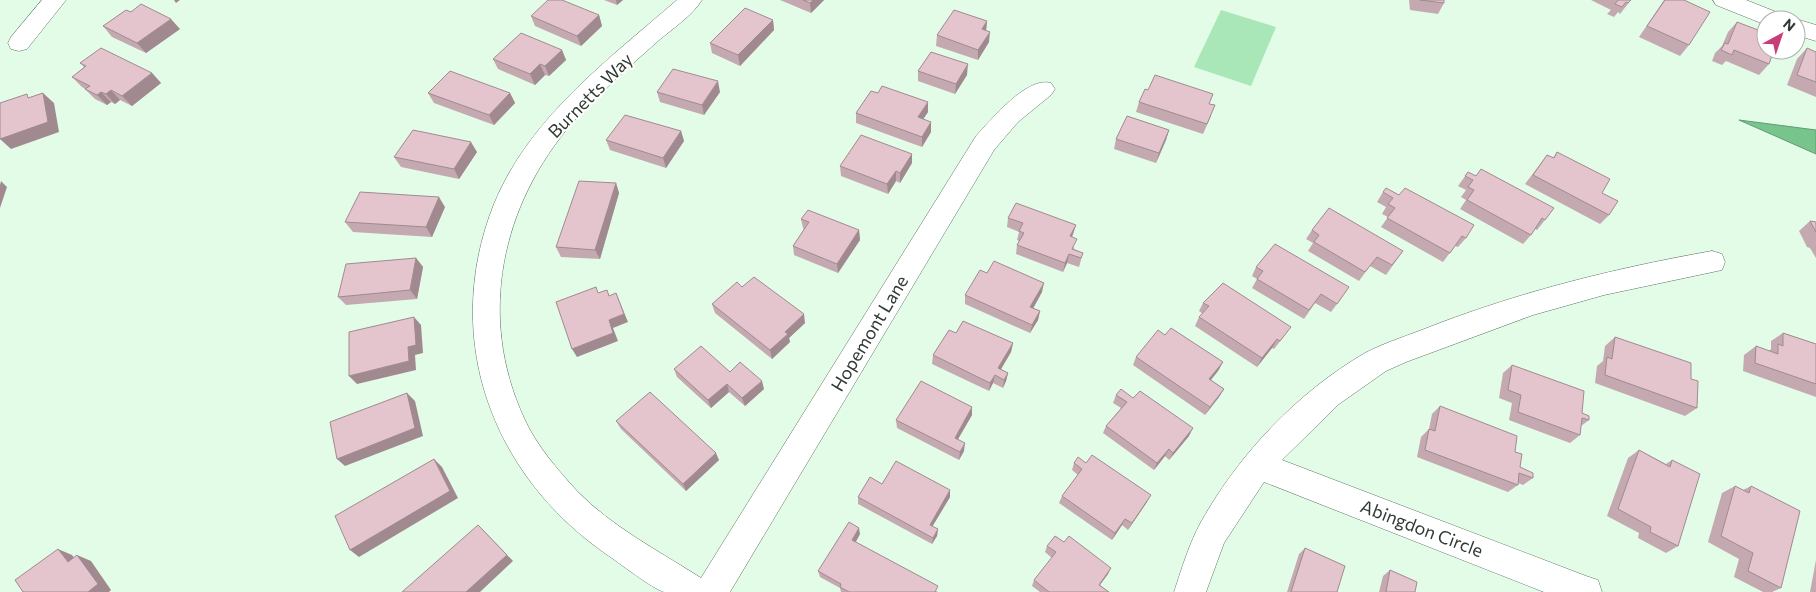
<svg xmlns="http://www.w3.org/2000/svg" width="1816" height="592" font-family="Commissioner,sans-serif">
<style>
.green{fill:#a9e7b9}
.water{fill:#77c58d;stroke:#629b72}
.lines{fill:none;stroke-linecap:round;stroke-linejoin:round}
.minor-casing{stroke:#5d7362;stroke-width:1}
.minor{fill:#fff;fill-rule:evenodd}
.wall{fill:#c4a9b1}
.shaded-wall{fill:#a08a90}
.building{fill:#e4c5ce;stroke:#a08a90}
.labels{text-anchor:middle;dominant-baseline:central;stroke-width:4;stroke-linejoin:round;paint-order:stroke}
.street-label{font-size:18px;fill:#313a33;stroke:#fff}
</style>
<rect width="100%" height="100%" fill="#e3fce8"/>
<path class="green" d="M1221 10 1276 27 1251 86 1194 67Z"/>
<path class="water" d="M1739 120 1816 130V154Z"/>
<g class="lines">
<defs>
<path id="minor" d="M42 0H66L27 49 19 51 11 49 8 43 11 37Z
M677 0H702C692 16 672 29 658 41 629 67 599 93 573 122 501 205 477 316 524 418 536 445 557 469 577 491 612 527 659 551 701 578L976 136C992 119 1027 76 1051 83L1055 89 1051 95 1018 122 994 150 730 592C715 592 676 592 664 592 653 589 618 562 606 554 491 474 441 337 494 204 529 118 609 59 677 0Z
M1713 0H1746L1784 15 1787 20H1766V25L1716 5Z
M1796 19 1816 25V41L1796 35V20H1793Z
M1712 251 1722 254 1725 262 1722 270 1604 295 1533 315 1406 362 1386 371 1339 404 1282 460 1586 576 1598 580 1602 592H1544L1264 482 1224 543 1206 592H1174C1182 568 1189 544 1201 522 1239 454 1298 392 1365 353 1386 342 1410 335 1432 326 1523 291 1616 268 1712 251Z"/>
</defs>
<use href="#minor" class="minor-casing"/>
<use href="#minor" class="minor"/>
</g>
<path class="wall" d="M604 0H623L617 5Z
M780 0H824L811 13Z
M1409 0H1444V3L1438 14 1410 10Z
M1591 0H1631L1620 14 1618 12 1614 17 1607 14 1611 10Z
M1664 0H1684L1689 45 1680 56 1639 37Z
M599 15 602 26 581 46 535 26 531 16Z
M773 20 774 30 740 66 712 53 710 43Z
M987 21 986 31 989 42 978 60 936 46 937 35Z
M1737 22 1769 64 1759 75 1726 61 1722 65 1712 61 1715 53 1722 46 1728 32Z
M103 26 180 29 146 53 112 37Z
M1807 48 1816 52V97L1787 85 1797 59Z
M562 50 566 60 549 76 545 75 535 85 498 69 493 59Z
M80 63 152 73 161 83 132 106 120 100 115 104 111 102 107 105 95 99 85 89 82 87 72 77 84 67Z
M918 71 967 75 955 94 918 81Z
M657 92H720L704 115 660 102Z
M428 93H510L515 103 494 125 434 103Z
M878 93 928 112 923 119 931 122V132L922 147 856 123V113Z
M1139 102 1209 104 1211 116 1203 134 1136 112Z
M1169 130 1166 140 1156 163 1114 149 1116 139Z
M681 131 684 141 666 168 610 150 606 140Z
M477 152 459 179 401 167 394 157Z
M1557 152 1602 193 1609 215 1600 224 1525 184 1547 155 1553 158Z
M912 154V163L900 183 896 181 888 194 841 176 840 166Z
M1468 172 1545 220 1537 230 1535 229 1531 235 1523 244 1460 209 1466 200 1461 197 1466 190 1458 186Z
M616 183 619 193 600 259 561 257 556 247Z
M1383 192 1466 238 1458 247 1455 246 1443 262 1381 227 1388 217 1382 214 1386 207 1377 202Z
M445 207 432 237 353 232 345 222Z
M1008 218 1076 225 1072 237 1074 249 1083 253 1079 267 1067 263 1063 272 1016 254 1017 245 1019 241 1017 240 1019 232 1007 227Z
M801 219 859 230 860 240 838 273 794 255 793 246 804 229 803 228Z
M1810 221 1816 222V258L1810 248 1807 247 1799 231Z
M1312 230 1403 251 1386 275 1370 266 1359 281 1308 251 1313 243 1306 239Z
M416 258 423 267 417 299 346 305 338 297Z
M1256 267 1343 296 1331 312 1315 303 1304 319 1252 288 1257 279 1252 276Z
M987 273 1042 292 1033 308 1040 311 1038 320 1030 333 965 304V295Z
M742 287 805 323 789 338 790 342 772 359 715 313 712 304Z
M1203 303 1285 335 1274 349 1272 348 1257 367 1195 326 1199 317 1203 314 1199 311Z
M956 333 1013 343 1011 352 1001 369 1008 373 1006 381 1003 388 993 383 989 391 932 364 933 355Z
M1783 333 1816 344V397L1743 371 1744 355 1756 346 1769 351 1771 349V341Z
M1165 335 1223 362 1218 371 1211 380 1224 389 1219 397 1205 415 1133 365 1136 357Z
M1615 337 1691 379 1697 408 1685 416 1595 383 1597 366 1603 361 1605 346Z
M1512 365 1582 413 1589 420 1581 426 1580 435 1570 443 1509 420 1512 403 1499 398 1503 373Z
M674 369 764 389 745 406 729 392 711 408 677 377Z
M1116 395 1133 398 1189 436 1169 460 1165 456 1154 470 1103 433 1106 426 1121 408 1113 403Z
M1440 406 1515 452 1520 467 1533 478 1523 485 1518 483V485L1508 492 1417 457 1421 437 1429 429 1432 414Z
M972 415 958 439 964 451 959 460 897 428 896 420Z
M616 421 719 460 686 491 621 429Z
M1639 450 1666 464 1672 460 1678 546 1666 553 1638 538 1639 533 1607 516 1628 458Z
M1074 463H1086L1147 502 1128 530 1122 525 1112 540 1059 503 1062 496 1078 475 1072 470Z
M882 484 950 490V497L932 527 938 529 937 536 932 544 858 504V497Z
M1735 486 1743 490 1751 486 1781 588 1772 592H1763L1734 577 1739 559 1708 542 1722 493Z
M860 534 856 542 938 592H841L840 588 820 577 818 571Z
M1047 546 1108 574 1100 585 1109 592H1040L1032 586 1034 580 1052 558 1045 552Z
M1305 548 1337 592H1287L1299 554Z
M1816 560V592H1810Z
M1390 570 1415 592H1379L1383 576Z"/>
<path class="shaded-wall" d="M174 0H180L176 3Z
M616 0H623L617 5Z
M813 0H824L811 13 810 3Z
M599 15 602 26 581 46 577 36Z
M171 19 180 29 146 53 137 43Z
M773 20 774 30 740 66 738 55Z
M987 21 986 31 982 29Z
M990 32 989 42 978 60V50Z
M562 50 566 60 549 76 545 66Z
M540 64 545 75 535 85 530 74Z
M968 64 967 75 955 94 956 84Z
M152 73 161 83 132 106 122 96Z
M718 81 720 92 704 115 702 105Z
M111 90 120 100 115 104 106 94Z
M101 92 111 102 107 105 97 95Z
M43 93 54 103 59 132 11 149 0 139Z
M510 93 515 103 494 125 489 115Z
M928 102V112L918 127V117Z
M931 122V132L922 147V137Z
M1169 130 1166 140 1156 163 1159 153Z
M681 131 684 141 666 168 663 158Z
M471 142 477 152 459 179 454 169Z
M912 154V163L900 183V173Z
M896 171V181L888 194 887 184Z
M1 181 7 187 0 208V185Z
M616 183 619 193 600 259 595 250Z
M439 197 445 207 432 237 426 227Z
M1076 225 1073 234 1068 246 1070 236Z
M859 230 860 240 838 273 837 264Z
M1069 254 1067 263 1063 272 1065 263Z
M416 258 423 267 417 299 410 290Z
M1044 283 1042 292 1029 316 1030 307Z
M616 293 628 322 613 328 618 341 577 357 572 349 609 320Z
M1040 311 1038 320 1030 333 1032 325Z
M804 314 805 323 789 338 790 342 772 359 770 350 785 332Z
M414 317 421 325 423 353 415 355 416 370 357 384 349 376 408 347Z
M1277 339 1272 348 1257 367 1262 358Z
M1013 343 1011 352 997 376 998 368Z
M1223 362 1218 371 1205 387 1209 379Z
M1008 373 1006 381 1003 388 1004 380Z
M995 375 993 383 989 391 990 383Z
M762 381 764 389 745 406 742 398Z
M727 384 729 392 711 408 708 400Z
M1224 389 1219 397 1205 415 1210 407Z
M407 393 415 401 423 436 345 466 337 459Z
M972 407V415L954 446 955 438Z
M1193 428 1189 436 1169 460 1173 453Z
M965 443 964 451 959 460 960 452Z
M1169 449 1165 456 1154 470 1157 463Z
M716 453 719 460 686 491 683 484Z
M434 459 442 467 458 498 359 557 350 550Z
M950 490V497L929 532 930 525Z
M1151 495 1147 502 1128 530 1132 523Z
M1125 519 1122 525 1112 540 1115 533Z
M478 525 513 561 480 592H466Z
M859 528 860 534 853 546 852 540Z
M938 529 937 536 932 544 933 538Z
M58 549 72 555 82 568 68 562Z
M77 555 91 561 111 590 109 592H88Z
M1111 568 1108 574 1096 590 1099 585Z"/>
<path class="building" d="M548 0H562L599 15 577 36 531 16Z
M803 0H813L810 3Z
M1420 0H1444V3Z
M1618 0H1631L1628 3 1626 2 1622 7 1615 4Z
M1665 0H1684L1710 12 1689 45 1647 26Z
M141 4 171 19 137 43 103 26 126 10 131 12Z
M745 8 773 20 738 55 710 43Z
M954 10 987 21 982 29 990 32 978 50 937 35Z
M1737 22 1766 33V50H1774L1769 64 1734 50 1732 55 1721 50 1725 43 1728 44Z
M521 33 562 50 545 66 540 64 530 74 493 59Z
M101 48 152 73 122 96 111 90 106 94 101 92 97 95 85 89 90 86 72 77 86 66 80 63Z
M1807 48 1816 52V82L1797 75Z
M931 52 968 64 956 84 918 71Z
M673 69 718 81 702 105 657 92Z
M450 71 510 93 489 115 428 93Z
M1155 75 1213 94 1209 104 1215 105 1207 124 1139 102 1145 89 1148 90Z
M882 86 928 102 918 117 931 122 922 137 856 113 871 91 878 93Z
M43 93 48 122 0 139V103L27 94 28 98Z
M625 115 681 131 663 158 606 140Z
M1127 116 1169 130 1159 153 1116 139Z
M413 130 471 142 454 169 394 157Z
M861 135 912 154 900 173 896 171 887 184 840 166Z
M1557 152 1610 179 1602 193 1618 201 1609 215 1533 175 1547 155 1554 158Z
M1481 169 1554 208 1545 220 1542 218 1531 235 1467 200 1474 190 1468 187 1473 180 1465 176 1468 172 1476 176Z
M579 181 616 183 595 250 556 247Z
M1386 188 1399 195 1405 188 1474 225 1466 238 1462 236 1450 253 1387 218 1395 208 1388 204 1393 198 1383 192Z
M360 192 439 197 426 227 345 222Z
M1016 203 1076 225 1070 236 1077 239 1072 249 1083 253 1081 258 1069 254 1065 263 1017 245 1024 233 1019 231 1023 223 1008 218Z
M1329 208 1403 251 1392 265 1377 257 1365 272 1314 242 1319 235 1312 230Z
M808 210 859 230 837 264 793 246 809 222 801 219Z
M1810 221 1816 222V232Z
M1275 244 1349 287 1337 304 1321 294 1309 310 1257 279 1263 271 1256 267Z
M416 258 410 290 338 297 346 264Z
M994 261 1044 283 1030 307 1040 311 1032 325 965 295 980 270 987 273Z
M754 277 804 314 785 332 788 334 770 350 712 304 737 282 742 287Z
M1223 283 1291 327 1280 341 1277 339 1262 358 1199 317 1209 306 1203 303Z
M596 287 598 293 607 290 609 296 616 293 624 314 609 320 613 333 572 349 556 302Z
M414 317 416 345 408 347 409 361 349 376V332Z
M963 321 1013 343 998 368 1008 373 1004 380 995 375 990 383 933 355 949 330 956 333Z
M1171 328 1223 362 1209 379 1224 389 1210 407 1136 357 1158 330 1165 335Z
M1783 333 1816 344V384L1755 363 1756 346 1778 354V344L1783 346Z
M1615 337 1691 363V379L1698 381 1697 408 1605 375 1607 357 1612 359Z
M701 346 730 372 740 362 762 381 742 398 727 384 708 400 674 369Z
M1512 365 1584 391 1582 413 1589 416V420L1582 418 1580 435 1518 412 1521 395 1508 390Z
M921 381 972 407 955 438 965 443 960 452 896 420Z
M1121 389 1133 398 1140 391 1193 428 1173 453 1169 449 1157 463 1106 426 1127 402 1116 395Z
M650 392 716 453 683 484 616 421Z
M407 393 415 428 337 459 330 422Z
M1440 406 1517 436 1515 452 1522 454 1520 467 1533 473V478L1519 473 1518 485 1425 450 1429 429 1435 431Z
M1639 450 1670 467 1672 460 1700 474 1678 546 1650 532 1651 527 1618 509Z
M1092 455 1151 495 1132 523 1125 519 1115 533 1062 496 1082 469 1074 463 1078 457 1086 463Z
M434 459 450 491 350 550 335 516Z
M896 461 950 490 930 525 938 529 933 538 858 497 870 477 882 484Z
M1735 486 1749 493 1751 486 1800 511 1781 588 1748 571 1753 553 1721 536Z
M849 522 859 528 852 540 938 586 935 592H849L840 587 841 584 818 571Z
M478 525 507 555 466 592H402Z
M1055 536 1064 542 1069 536 1111 568 1099 585 1109 592H1049L1034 580 1056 552 1047 546Z
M1305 548 1345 566 1337 592H1291Z
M58 549 68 562 77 555 98 584 88 592H23L15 580Z
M1390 570 1417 582 1415 592H1386Z"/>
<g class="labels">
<g class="street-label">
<text transform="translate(590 95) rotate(-45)">Burnetts Way</text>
<text transform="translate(869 333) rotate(-59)">Hopemont Lane</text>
<text transform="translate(1422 528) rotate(21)">Abingdon Circle</text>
</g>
</g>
<g transform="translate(1781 35) rotate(40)"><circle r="24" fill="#ffffff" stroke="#adb0ad"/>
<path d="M0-4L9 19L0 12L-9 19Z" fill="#c63d77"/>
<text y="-8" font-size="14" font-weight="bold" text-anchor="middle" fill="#313a33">N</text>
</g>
</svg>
